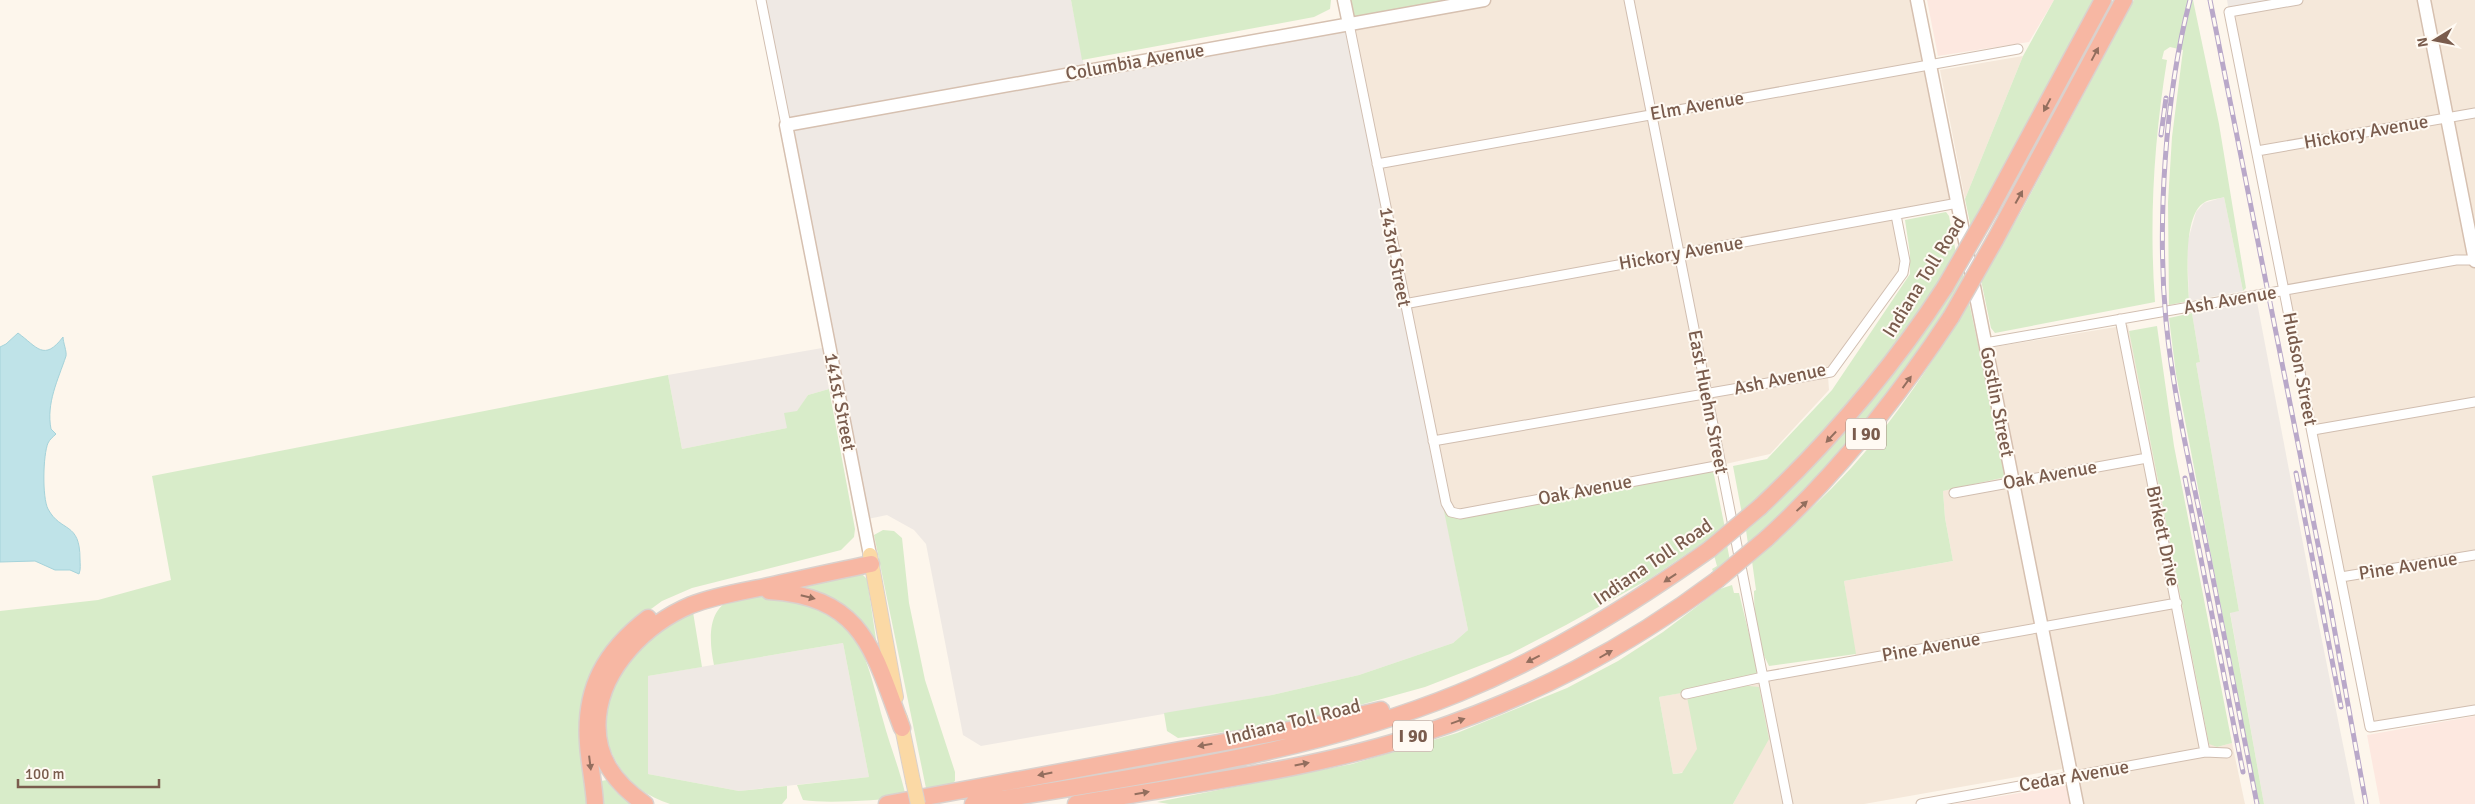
<svg xmlns="http://www.w3.org/2000/svg" width="2475" height="804" font-family="Signika,sans-serif">
<style>
.residential{fill:#f5e8da}
.commercial{fill:#fde8e0}
.industrial{fill:#efe9e4}
.green{fill:#d8ecc9}
.water{fill:#bfe3e8;stroke:#a5d3da}
.lines{fill:none;stroke-linecap:round;stroke-linejoin:round}
.street-casing{stroke:#d1beb0;stroke-width:11}
.secondary-casing{stroke:#d6c0b0;stroke-width:15}
.primary-casing{stroke:#dad1cd;stroke-width:16}
.highway-casing{stroke:#dad1cd;stroke-width:19}
.street{stroke:#fff;stroke-width:9}
.secondary{stroke:#fff;stroke-width:12}
.primary{stroke:#fbd9a5;stroke-width:14}
.highway{stroke:#f7b7a3;stroke-width:16}
.rail-casing{stroke:#b9a8c9;stroke-width:5}
.rail{stroke:#fffaf3;stroke-width:3;stroke-dasharray:9;stroke-linecap:butt}
.primary-bridge-casing{stroke:#dad1cd;stroke-width:16;stroke-linecap:butt}
.highway-bridge-casing{stroke:#dad1cd;stroke-width:19;stroke-linecap:butt}
.primary-bridge{stroke:#fbd9a5;stroke-width:14}
.highway-bridge{stroke:#f7b7a3;stroke-width:16}
.oneway{fill:#936e5e}
.labels{text-anchor:middle;dominant-baseline:central;stroke-width:4;stroke-linejoin:round;paint-order:stroke}
.shield{fill:#fffaf3;stroke:#a28b7f;stroke-width:1}
.shield-label{font-size:18px;font-weight:bold;fill:#7a5c4d}
.street-label{font-size:19px;fill:#7a5c4d;stroke:#fffaf3}
</style>
<rect width="100%" height="100%" fill="#fdf6ec"/>
<path class="residential" d="M1484 0H1918L1958 203 1896 215 1903 273 1828 376 1829 390 1770 454 1721 465 1460 514 1444 511 1349 24Z
M2298 0H2475V710L2370 727 2229 12Z
M2023 56 1965 199 1940 70Z
M2128 325 2209 743 2217 747 2232 743 2245 804H2080L1994 347Z
M2006 477 2062 769 1864 804H1733L1757 760 1673 774 1659 697 1856 660 1844 581 1953 561 1945 518 1943 491Z"/>
<path class="commercial" d="M1927 0H2054L2029 42 1938 56Z
M2475 716V804H2380L2367 735Z
M2066 785 2070 804H1954Z"/>
<path class="industrial" d="M761 0H1071L1085 71 1349 24 1468 630 1453 643 1359 675 1272 695 981 746 963 735 926 544 914 530 887 515 863 520Z
M2227 0H2298L2229 12Z
M2224 197 2243 291 2189 301 2187 244 2196 212 2204 203Z
M2257 302 2313 596 2355 804H2264L2230 612 2239 611 2196 363 2200 362 2192 313Z
M822 348 829 389 808 395 787 428 682 449 668 375Z
M843 643 869 777 739 791 648 774V676Z"/>
<path class="green" d="M1071 0H1331L1330 9 1314 17 1082 60Z
M1344 0H1484L1349 24Z
M2054 0H2093L1971 228 1965 199 2023 56Z
M2134 0H2193L2219 124 2246 288 2243 291 2224 197C2218 199 2210 199 2205 202 2182 214 2188 279 2189 301L2169 305 2168 202 2172 137 2183 50 2170 47 2164 51 2162 59 2167 60C2154 140 2149 221 2155 302L1995 333 1991 328 1981 280 2021 212Z
M1946 212 1949 216 1956 253C1901 347 1823 442 1742 514L1733 466 1767 459 1832 390 1910 274V254L1905 220Z
M1963 272 1964 279C1938 322 1911 367 1880 406 1840 456 1795 501 1748 544L1746 530C1835 452 1900 372 1963 272Z
M1969 302 2006 477 1943 491 1945 518 1953 561 1844 581 1856 654 1769 666C1757 644 1754 615 1754 591L1756 590 1752 561C1787 531 1821 501 1852 467 1897 417 1934 360 1969 302Z
M2192 313 2200 362 2196 363 2239 611 2230 613 2264 804H2259L2176 374 2169 318Z
M2157 326 2174 446 2232 743 2217 747 2209 744 2129 331Z
M668 375 682 449 787 428 784 413 797 411 808 395 829 389 855 529 854 537 841 550 692 588 662 601 640 617 597 664 583 694 579 724 587 804H0V611L98 600 171 580 152 476Z
M1712 465 1725 528 1651 578 1566 625 1510 654 1425 687 1295 723 1178 738 1167 731 1164 713 1272 695 1359 675 1453 643 1468 630 1444 511 1451 512Z
M883 530 894 531 902 538 909 603 925 680 955 772V781L950 786 927 793 874 535Z
M1727 545 1730 561 1714 573 1712 569 1717 566 1714 555Z
M862 574 867 579 877 646C856 610 837 596 796 586Z
M1732 585 1734 593H1739L1760 679 1659 697 1673 774 1682 773 1697 749 1687 697 1739 685 1759 687 1769 739 1733 804H1169L1157 802 1352 764 1457 733 1567 688 1618 661 1663 632 1720 589Z
M761 597C856 606 861 636 883 720 890 746 900 770 906 797 877 800 829 804 803 800L797 785 869 777 843 643 714 665C709 641 706 605 737 598 745 597 754 597 761 597Z
M693 612 702 667 648 676V774L739 791 787 786V798L782 804H670C648 797 629 784 617 763 579 697 636 640 693 612Z
M607 780 617 793 631 804H602L601 781Z"/>
<path class="water" d="M18 333C37 347 44 362 63 337 63 342 67 352 66 356 58 380 46 403 51 429L56 434C53 437 50 439 48 443 43 455 42 497 48 509 61 533 80 521 80 559 80 564 81 569 79 574L70 570H55L35 561 0 562V347L6 344Z"/>
<g class="lines">
<defs>
<path id="street" d="M761 0 786 125
M1629 0 1788 804
M2298 0 2229 12 2370 727 2475 710
M1349 24 1446 503 1451 512 1460 514 1721 465
M2257 151 2475 113
M1377 164 2018 49
M1404 304 1958 203
M2120 319 2205 752
M1985 343 2456 260H2475
M2313 430 2475 402
M1433 441 1831 372 1903 273 1905 261 1896 215
M1954 493 2147 458
M2341 577 2475 555
M1686 694 1763 677 2177 603
M1921 804 2205 752 2227 753"/>
<path id="secondary" d="M1344 0 1349 24
M1917 0 2077 804
M2424 0 2475 261
M870 555 786 125 1484 0"/>
<path id="primary" d="M870 555 896 697
M900 718 913 781"/>
<path id="highway" d="M1990 209 2103 0
M1995 240 2124 0
M1760 507C1832 439 1891 370 1945 287
M1766 539C1838 473 1897 399 1951 317
M769 591C864 597 873 651 902 728
M595 804C594 784 589 763 588 743 584 688 605 651 648 618
M645 804C614 783 594 756 598 716 603 667 646 624 691 605 714 596 739 592 764 587 800 579 835 571 871 564
M887 804 1317 725 1381 710
M973 804C1136 776 1305 756 1459 693 1549 656 1631 605 1710 549
M1076 804C1189 784 1312 770 1421 734 1530 698 1625 649 1717 580"/>
</defs>
<use href="#street" class="street-casing"/>
<use href="#secondary" class="secondary-casing"/>
<use href="#primary" class="primary-casing"/>
<use href="#highway" class="highway-casing"/>
<use href="#street" class="street"/>
<use href="#secondary" class="secondary"/>
<use href="#primary" class="primary"/>
<use href="#highway" class="highway"/>
<defs>
<path id="rail" d="M2190 0C2165 95 2157 223 2166 321 2174 403 2194 483 2210 563 2226 643 2241 724 2257 804
M2210 0 2330 605 2366 804
M2161 135 2166 98
M2296 473 2341 707
M2185 478 2243 772"/>
</defs>
<use href="#rail" class="rail-casing"/>
<use href="#rail" class="rail"/>
<defs>
<path id="primary-bridge" d="M913 781 918 804"/>
<path id="highway-bridge" d="M1945 287 1990 209
M1951 317 1995 240
M1710 549 1760 507
M1717 580 1766 539"/>
</defs>
<use href="#primary-bridge" class="primary-bridge-casing"/>
<use href="#highway-bridge" class="highway-bridge-casing"/>
<use href="#primary-bridge" class="primary-bridge"/>
<use href="#highway-bridge" class="highway-bridge"/>
</g>
<defs><path id="oneway-solid" d="M-6-.8H1V-3.2L6.5 0L1 3.2V.8H-6Z" transform="scale(1.25)"/></defs>
<g class="oneway">
<use href="#oneway-solid" transform="translate(2095 54) rotate(-62)"/>
<use href="#oneway-solid" transform="translate(2047 105) rotate(118)"/>
<use href="#oneway-solid" transform="translate(2019 197) rotate(-61)"/>
<use href="#oneway-solid" transform="translate(1907 382) rotate(-54)"/>
<use href="#oneway-solid" transform="translate(1831 437) rotate(133)"/>
<use href="#oneway-solid" transform="translate(1802 506) rotate(-43)"/>
<use href="#oneway-solid" transform="translate(1670 578) rotate(146)"/>
<use href="#oneway-solid" transform="translate(808 597) rotate(14)"/>
<use href="#oneway-solid" transform="translate(1606 654) rotate(-30)"/>
<use href="#oneway-solid" transform="translate(1533 659) rotate(153)"/>
<use href="#oneway-solid" transform="translate(1458 721) rotate(-20)"/>
<use href="#oneway-solid" transform="translate(1205 745) rotate(170)"/>
<use href="#oneway-solid" transform="translate(590 763) rotate(83)"/>
<use href="#oneway-solid" transform="translate(1302 764) rotate(-11)"/>
<use href="#oneway-solid" transform="translate(1045 774) rotate(169)"/>
<use href="#oneway-solid" transform="translate(1142 793) rotate(-10)"/>
</g>
<g class="labels">
<g class="shield">
<rect x="1846" y="418.5" width="40" height="31" rx="4"/>
<rect x="1393" y="720.5" width="40" height="31" rx="4"/>
</g>
<g class="shield-label">
<text x="1866" y="434">I 90</text>
<text x="1413" y="736">I 90</text>
</g>
<g class="street-label">
<text transform="translate(1135 62) rotate(-10)">Columbia Avenue</text>
<text transform="translate(1697 106) rotate(-10)">Elm Avenue</text>
<text transform="translate(2366 132) rotate(-10)">Hickory Avenue</text>
<text transform="translate(1681 253) rotate(-10)">Hickory Avenue</text>
<text transform="translate(1395 257) rotate(79)">143rd Street</text>
<text transform="translate(1924 277) rotate(-58)">Indiana Toll Road</text>
<text transform="translate(2230 300) rotate(-10)">Ash Avenue</text>
<text transform="translate(2300 369) rotate(79)">Hudson Street</text>
<text transform="translate(1780 379) rotate(-12)">Ash Avenue</text>
<text transform="translate(840 402) rotate(79)">141st Street</text>
<text transform="translate(1708 402) rotate(79)">East Huehn Street</text>
<text transform="translate(1997 402) rotate(79)">Gostlin Street</text>
<text transform="translate(2050 475) rotate(-10)">Oak Avenue</text>
<text transform="translate(1585 490) rotate(-11)">Oak Avenue</text>
<text transform="translate(2163 536) rotate(78)">Birkett Drive</text>
<text transform="translate(1653 562) rotate(-34)">Indiana Toll Road</text>
<text transform="translate(2408 566) rotate(-9)">Pine Avenue</text>
<text transform="translate(1931 647) rotate(-10)">Pine Avenue</text>
<text transform="translate(1293 722) rotate(-14)">Indiana Toll Road</text>
<text transform="translate(2074 776) rotate(-10)">Cedar Avenue</text>
</g>
</g>
<g transform="translate(2435 40) rotate(260)" stroke="#fffaf3" stroke-width="4" paint-order="stroke">
<path d="M0-4L9 19L0 12L-9 19Z" fill="#7a5c4d"/>
<text y="-8" font-size="14" font-weight="bold" text-anchor="middle" fill="#7a5c4d">N</text>
</g>
<path d="M18 779v8h141v-8" fill="none" stroke="#7a5c4d" stroke-width="2.5"/>
<text x="25" y="779" font-size="15" fill="#7a5c4d" stroke="#fffaf3" stroke-width="4" paint-order="stroke">100 m</text>
</svg>
